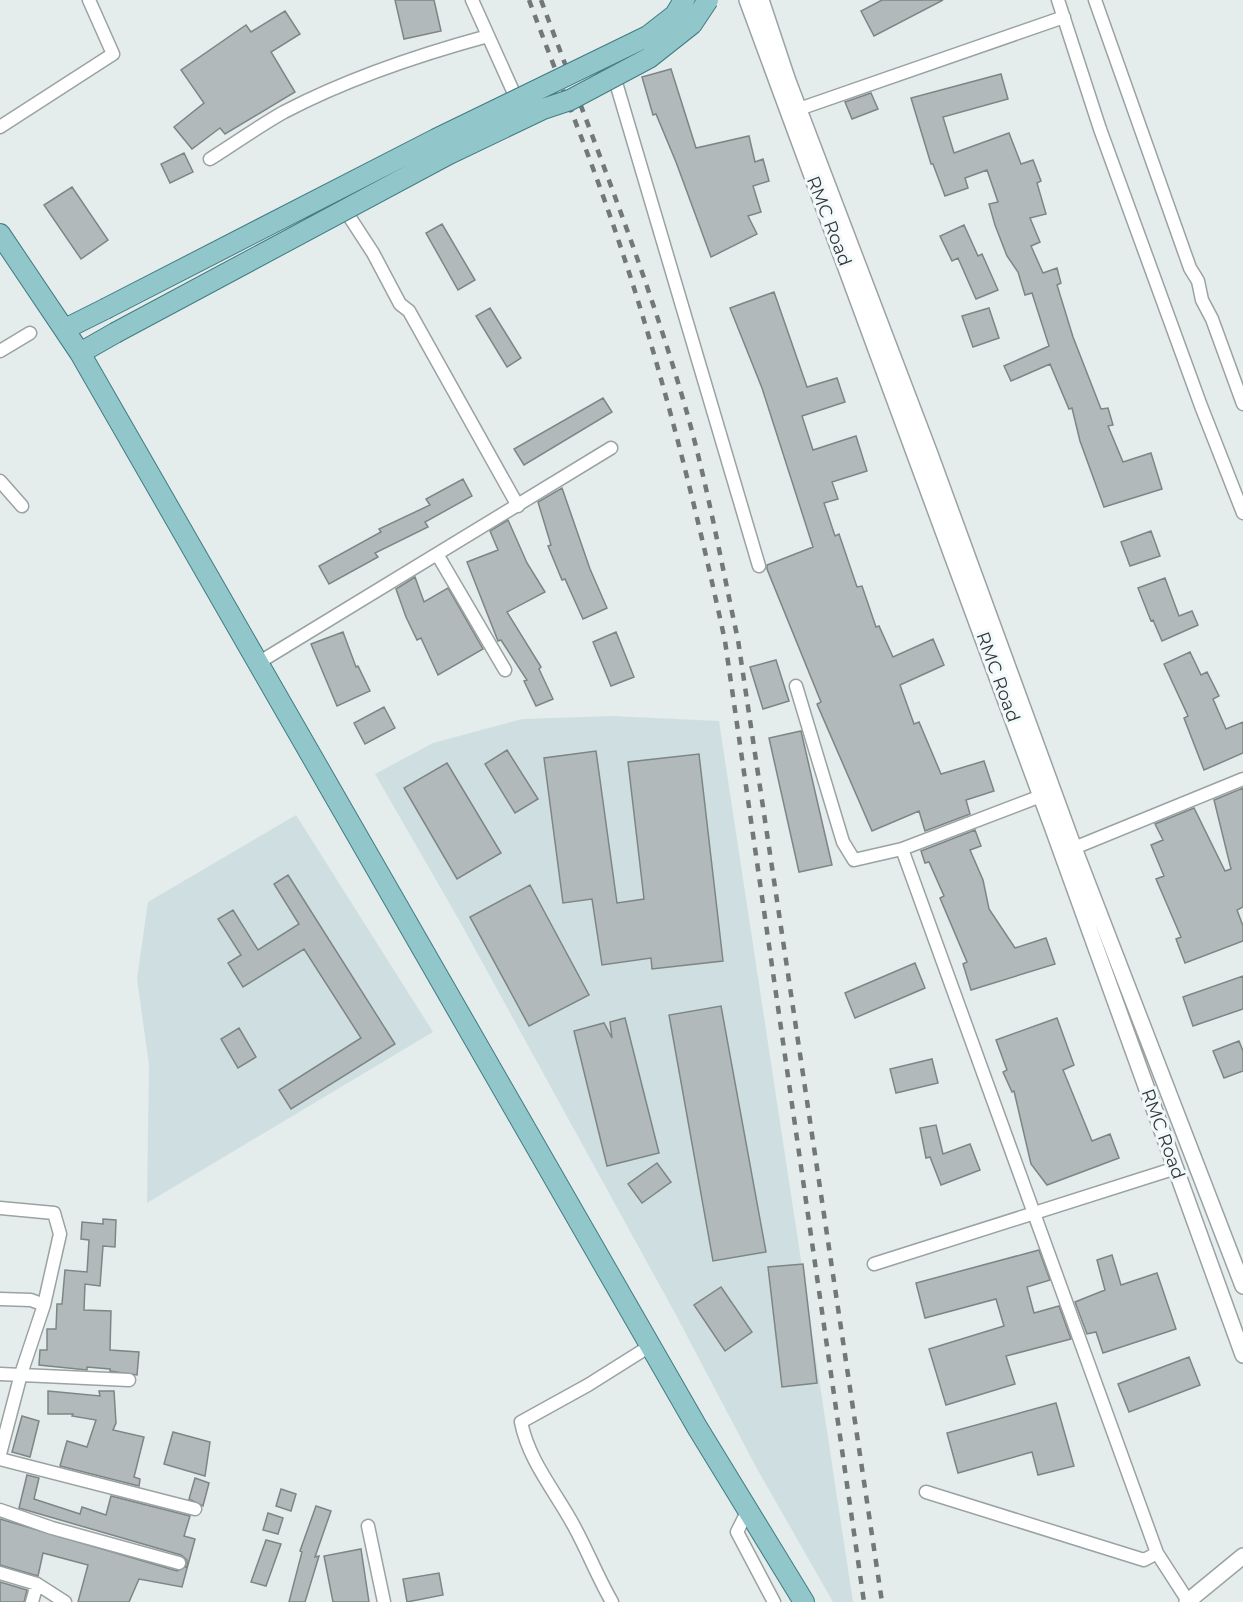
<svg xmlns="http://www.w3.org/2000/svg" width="1243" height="1602" font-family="Montserrat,sans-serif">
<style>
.built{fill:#cfdfe1}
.building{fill:#b2b9ba;stroke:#7e8585;stroke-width:1.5}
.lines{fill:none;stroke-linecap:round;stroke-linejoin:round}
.minor-casing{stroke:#9ba2a3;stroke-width:15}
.tertiary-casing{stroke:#9ba2a3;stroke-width:18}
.primary-casing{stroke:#407c81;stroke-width:22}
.minor{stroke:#fff;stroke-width:12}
.tertiary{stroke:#fff;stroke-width:15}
.primary{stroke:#91c7cb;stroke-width:20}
.rail{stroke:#727777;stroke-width:4.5;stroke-dasharray:8 8;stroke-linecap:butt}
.primary-bridge-casing{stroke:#407c81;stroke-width:22;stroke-linecap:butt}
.primary-bridge{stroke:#91c7cb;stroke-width:20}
.labels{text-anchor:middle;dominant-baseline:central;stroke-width:6;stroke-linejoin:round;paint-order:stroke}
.street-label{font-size:18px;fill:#343737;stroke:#f1f9fa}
</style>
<rect width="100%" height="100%" fill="#e4ecec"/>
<path class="built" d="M612 716 719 721 853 1602H833L756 1467 676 1315 459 920 375 774 433 743 522 719Z
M296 815 433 1032 147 1203 149 1065 137 979 148 902Z"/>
<path class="building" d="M395 0H434L441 31 404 39Z
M882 0H943L874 36 861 11Z
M285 11 300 34 271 52 295 92 225 134 220 128 192 149 174 127 204 103 181 70 246 25 251 32Z
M671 69 696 148 749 136 755 162 763 159 769 181 753 186 761 212 748 216 757 234 711 257 676 162 656 114 653 115 642 77Z
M1001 74 1008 99 943 117 954 153 1009 133 1021 164 1033 160 1041 181 1037 183 1046 214 1030 218 1040 242 1031 246 1043 273 1057 268 1061 283 1057 285 1073 337 1101 409 1108 408 1113 425 1108 426 1123 462 1151 453 1162 489 1104 507 1080 441 1072 408 1069 409 1050 364 1011 381 1004 366 1049 346 1032 293 1025 295 1018 272 1007 256 995 225 989 204 998 202 987 170 965 178 968 188 945 196 933 164H931L911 98Z
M871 93 878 109 852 119 845 102Z
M184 153 193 172 170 183 161 164Z
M72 187 108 240 81 259 44 205Z
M442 224 475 280 458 290 426 233Z
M964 225 978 256 982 254 998 290 976 299 958 258 952 261 940 236Z
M774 292 807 387 837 378 845 402 802 416 813 450 856 436 867 471 832 482 838 499 824 503 835 536 839 534 857 587 862 586 876 627 879 626 893 657 933 639 944 665 900 685 914 724 919 722 941 774 984 761 994 791 966 800 970 814 925 831 919 811 872 831 817 704 821 702 767 569V565L813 547 762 388 730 308Z
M490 308 521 358 507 367 476 316Z
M989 308 999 338 973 347 962 316Z
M603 398 612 412 524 465 514 449Z
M463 479 472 496 425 522 428 527 375 553 378 557 329 584 319 566 381 532 379 529 430 505 426 499Z
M562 488 590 569 607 608 583 619 565 579 562 580 548 546 551 545 538 502Z
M508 520 527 563 545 592 507 612 541 667 539 669 553 699 536 706 524 681 527 680 501 640 498 641 467 562 498 550 490 531Z
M1151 531 1160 556 1130 566 1121 542Z
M415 577 424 602 448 588 483 649 438 675 421 638 417 640 406 617 396 589Z
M1165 578 1179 616 1192 611 1198 625 1162 641 1153 620 1151 621 1138 588Z
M343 632 356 667 358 666 370 691 337 706 311 644Z
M616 632 634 677 611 686 593 642Z
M1190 652 1201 675 1207 672 1219 696 1213 699 1226 729 1243 722V753L1204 770 1184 718 1188 716 1164 664Z
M776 660 789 701 763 709 750 667Z
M384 707 395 728 365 744 354 723Z
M801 731 832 865 799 872 769 738Z
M507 750 538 799 515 813 485 764Z
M596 751 617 903 644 899 628 762 699 754 723 961 652 969 651 958 602 965 592 899 563 903 544 758Z
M447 763 501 853 457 879 404 788Z
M1243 788V907L1237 910 1243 926V941L1185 963 1176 939 1181 937 1156 879 1164 876 1151 845 1163 840 1155 824 1194 808 1225 871 1231 869 1214 800Z
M975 830 981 846 970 850 983 880 989 909 1015 948 1046 938 1055 964 971 990 963 964 967 962 940 898 944 896 929 862 925 863 921 851Z
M288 875 395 1044 291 1109 279 1090 361 1038 304 949 243 987 228 963 241 955 218 919 233 910 258 950 299 924 274 884Z
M530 885 589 995 529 1026 470 917Z
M915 963 925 988 855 1018 845 993Z
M1243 976V1009L1193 1026 1183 997Z
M721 1006 766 1252 713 1261 669 1015Z
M625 1018 659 1153 607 1166 574 1031 604 1023 612 1038 610 1022Z
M1057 1018 1074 1065 1063 1070 1092 1141 1110 1134 1119 1158 1047 1185 1031 1164 1014 1091 1012 1092 1003 1072 1007 1070 996 1040Z
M239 1028 256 1057 238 1068 221 1039Z
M1239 1041 1243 1051V1071L1224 1078 1213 1051Z
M932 1059 938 1083 896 1093 890 1069Z
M936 1125 943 1154 970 1144 980 1170 941 1185 930 1157 926 1158 920 1128Z
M657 1163 671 1182 642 1203 628 1184Z
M103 1219 116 1220 115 1247 103 1246 100 1286 85 1284 84 1310 111 1311 110 1350 139 1352 137 1375 110 1371V1369L87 1367V1370L39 1365 40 1350H47V1329H56L57 1304H62L65 1270 87 1272 89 1240 81 1239 82 1222 103 1224Z
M1039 1250 1050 1280 1027 1287 1034 1313 1059 1306 1071 1339 1006 1356 1015 1384 946 1405 929 1349 1004 1326 996 1299 925 1318 916 1283Z
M1112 1255 1121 1285 1157 1273 1176 1329 1103 1353 1096 1332 1087 1334 1075 1302 1105 1290 1097 1260Z
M803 1264 817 1383 782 1387 768 1267Z
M721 1287 752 1332 725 1351 694 1305Z
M1189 1357 1200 1385 1129 1412 1118 1384Z
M48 1391 100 1396 99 1391H114L116 1423 113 1430 144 1437 134 1477 140 1479 139 1486 60 1466 67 1441 87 1447 96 1420 72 1416 73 1414H48Z
M1056 1403 1074 1466 1038 1475 1032 1452 958 1473 947 1433Z
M22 1416 39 1421 30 1457 12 1452Z
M173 1432 210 1442 205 1476 164 1464Z
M27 1475 39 1478 34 1499 80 1514 82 1507 106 1515 111 1496 190 1516 184 1536 195 1539 182 1587 139 1579 129 1602H78L88 1565 43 1553 38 1576 0 1565V1519L177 1571 187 1566V1560L181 1555 19 1508Z
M195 1478 209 1483 203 1506 189 1499Z
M281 1489 296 1494 291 1511 276 1506Z
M316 1506 331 1511 315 1557 319 1556 305 1602H289L302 1552 300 1551Z
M268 1513 283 1518 278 1534 263 1530Z
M266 1540 281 1544 266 1586 251 1582Z
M361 1549 369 1602H333L324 1556Z
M439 1573 443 1595 407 1602 403 1579Z
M0 1582 27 1590 24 1602H0Z"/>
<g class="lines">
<defs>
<path id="minor" d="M472 0 517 100
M1058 0 1100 129 1201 406 1243 513
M1095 0 1190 268 1198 281 1202 300 1212 319 1243 404
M614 76 759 566
M799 109 1064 17
M0 127 113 54 89 0
M210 159C234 144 259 126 284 112 349 78 418 55 488 36
M345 210 373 253 400 304 409 311 518 506
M0 351 30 333
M0 481 22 506
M437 554 505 670
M258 663 611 448
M796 686 843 842 854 860 902 849 1041 796
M1074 848 1243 779
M902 849 1157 1553 1188 1601
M0 1208 54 1213 60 1234 44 1305 21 1374 0 1454
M874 1264 1176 1168
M0 1299 31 1300 44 1305
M0 1374 129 1380
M0 1459 195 1509
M926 1492 1144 1560 1157 1553
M0 1510 52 1528 179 1563
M747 1512 737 1532 774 1602
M368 1526 384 1602
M0 1573 37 1584 65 1602
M32 1602 37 1584
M612 1602C598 1578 588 1552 575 1528 556 1492 529 1462 521 1422L588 1385 650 1346"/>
<path id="tertiary" d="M747 0 1053 829 1243 1355
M761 0 788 81 930 454 1074 848 1243 1286
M1187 1602 1243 1556"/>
<path id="primary" d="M0 234 80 353 697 1427 804 1602
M65 329 105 309
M80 353 115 333"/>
</defs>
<use href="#minor" class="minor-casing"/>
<use href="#tertiary" class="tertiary-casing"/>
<use href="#primary" class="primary-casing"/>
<use href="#minor" class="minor"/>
<use href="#tertiary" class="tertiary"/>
<use href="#primary" class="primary"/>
<path class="rail" d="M529 0C559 81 592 161 619 242 663 373 696 507 725 641L864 1602
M541 0C591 134 645 268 685 406 707 482 721 562 738 640L882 1602"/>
<defs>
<path id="primary-bridge" d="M105 309 436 139 648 36 675 15 684 0
M115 333 449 154 543 109 570 100 649 58 692 24 708 0"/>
</defs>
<use href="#primary-bridge" class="primary-bridge-casing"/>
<use href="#primary-bridge" class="primary-bridge"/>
</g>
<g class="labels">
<g class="street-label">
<text transform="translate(829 221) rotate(69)">RMC Road</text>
<text transform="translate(998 677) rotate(70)">RMC Road</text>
<text transform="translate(1163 1134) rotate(70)">RMC Road</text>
</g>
</g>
</svg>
